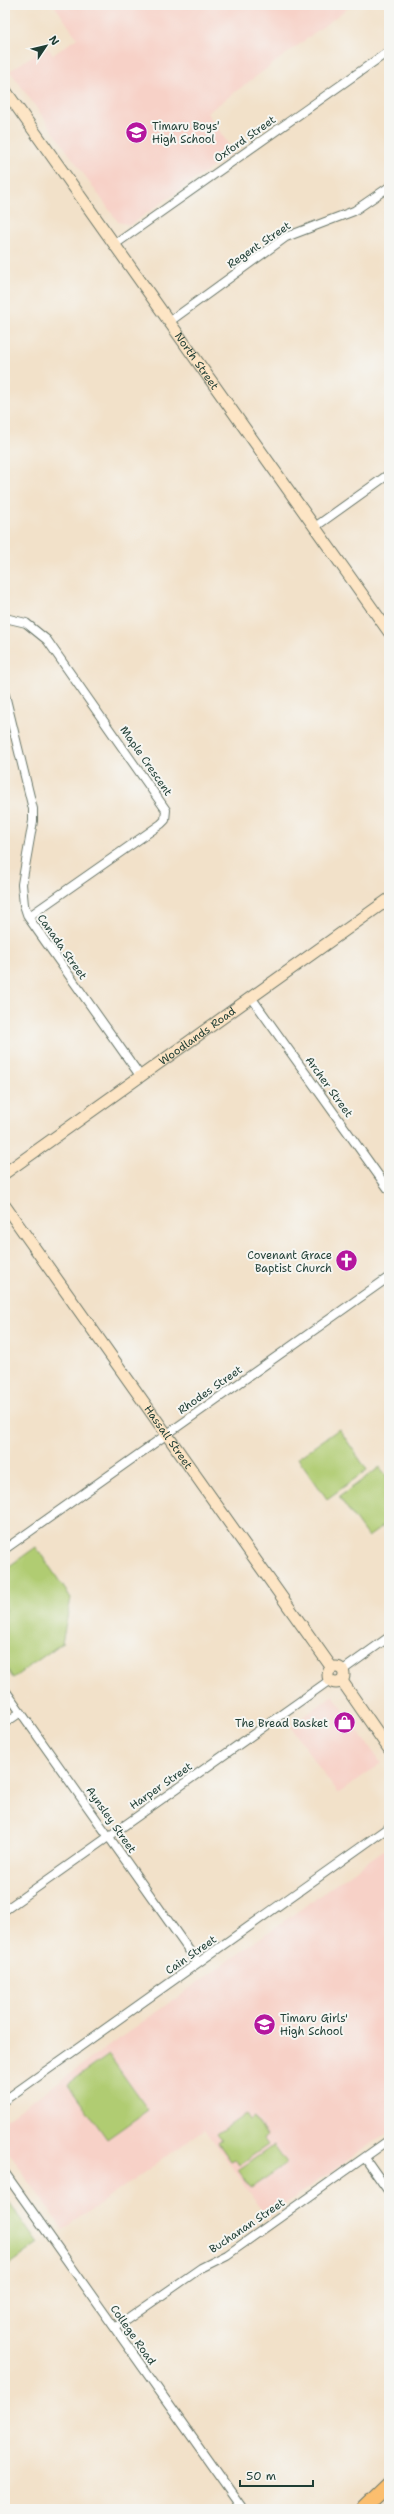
<svg xmlns="http://www.w3.org/2000/svg" width="394" height="2514" font-family="'Shantell Sans',sans-serif">
<style>
.built{fill:#f7d1c7}
.green{fill:#b0cc72;stroke:#688453}
.lines{fill:none;stroke-linecap:round;stroke-linejoin:round}
.street-casing{stroke:#697668;stroke-width:10}
.secondary-casing{stroke:#697668;stroke-width:13}
.highway-casing{stroke:#697668;stroke-width:16}
.street{stroke:#fff;stroke-width:8}
.secondary{stroke:#fde5c5;stroke-width:11}
.highway{stroke:#fbbe6e;stroke-width:14}
.labels{text-anchor:middle;dominant-baseline:central;stroke-width:4;stroke-linejoin:round;paint-order:stroke}
.poi-label{font-size:11px;fill:#1f3d34;stroke:#f6f6f2;text-anchor:start}
.street-label{font-size:11px;fill:#1f3d34;stroke:#f6f6f2}
</style>
<rect width="100%" height="100%" fill="#f6f6f2"/>
<filter id="ink" filterUnits="userSpaceOnUse"><feTurbulence type="fractalNoise" baseFrequency=".025" numOctaves="2"/><feDisplacementMap in="SourceGraphic" scale="8" xChannelSelector="R" yChannelSelector="G"/><feConvolveMatrix kernelMatrix="1 2 1 2 8 2 1 2 1" color-interpolation-filters="sRGB"/></filter>
<filter id="wash" filterUnits="userSpaceOnUse"><feTurbulence type="fractalNoise" baseFrequency=".012" numOctaves="4" result="noise"/><feDisplacementMap in="SourceGraphic" scale="16" xChannelSelector="R" yChannelSelector="G"/><feGaussianBlur stdDeviation="0.9" result="paint"/><feColorMatrix in="noise" values="0 0 0 0 0 0 0 0 0 0 0 0 0 0 0 0 0 1.4 0 .05"/><feComposite in="paint" operator="in"/></filter>
<g filter="url(#wash)">
<rect width="100%" height="100%" fill="#f2e1c9"/>
<path class="built" d="M54 5H352L207 113 234 152 130 225 118 222 10 71 42 49H49L53 55 77 38Z
M333 1695 381 1763 338 1794 290 1726Z
M389 1846V2131L267 2217 205 2129 63 2230 5 2147V2120Z"/>
<path class="green" d="M339 1429 367 1470 327 1499 298 1458Z
M380 1467 389 1481V1522L368 1537 339 1497Z
M36 1547 71 1598 62 1643 13 1678 5 1666V1569Z
M109 2055 148 2110 107 2139 68 2084Z
M246 2114 250 2120 254 2117 267 2136 263 2138 268 2145 239 2165 235 2159 231 2161 218 2143 222 2140 217 2134Z
M274 2145 287 2163 251 2188 238 2170Z
M5 2197 38 2244 5 2268Z"/>
</g>
<g filter="url(#ink)">
<g class="lines">
<defs>
<path id="street" d="M114 245 389 51
M169 322 286 237 354 211 389 187
M315 527 389 474
M5 618 26 623 47 640 166 810 165 820 161 824 28 917
M5 695 33 809V821L22 884 24 905 28 917 141 1077
M251 997 389 1190
M5 1549 389 1277
M343 1670 389 1637
M5 1690 198 1963
M5 1723 21 1712
M5 1910 330 1680
M5 2100 389 1827
M365 2158 389 2192
M5 2173 243 2509
M115 2328 201 2268 227 2255 389 2140"/>
<g id="secondary">
<path id="s1" d="M5 90 389 632"/>
<path id="s2" d="M5 1173 389 899"/>
<path id="s3" d="M5 1206 332 1668"/>
<circle cx="336" cy="1675" r="8"/>
<path d="M342 1681 389 1749"/>
</g>
<path id="highway" d="M364 2509 389 2485"/>
</defs>
<use href="#street" class="street-casing"/>
<use href="#secondary" class="secondary-casing"/>
<use href="#highway" class="highway-casing"/>
<use href="#street" class="street"/>
<use href="#secondary" class="secondary"/>
<use href="#highway" class="highway"/>
</g>
</g>
<defs>
<symbol id="school-disc" viewBox="-11 -11 22 22"><circle r="9.5" fill="#b5179e" stroke="#f6f6f2"/><path d="M0-5L7-2L0 1L-7-2ZM-4 1L0 2.5L4 1V4Q0 6-4 4Z" fill="#fff"/></symbol>
<symbol id="church-disc" viewBox="-11 -11 22 22"><circle r="9.5" fill="#b5179e" stroke="#f6f6f2"/><path d="M-1.2-6h2.4v3.5h3.3v2.4h-3.3V6h-2.4V-.1h-3.3v-2.4h3.3Z" fill="#fff"/></symbol>
<symbol id="shop-disc" viewBox="-11 -11 22 22"><circle r="9.5" fill="#b5179e" stroke="#f6f6f2"/><path d="M-5-2.5h2.3a2.7 3.5 0 0 1 5.4 0H5L5.5 6h-11ZM-1.5-2.5h3a1.5 2.3 0 0 0-3 0Z" fill="#fff"/></symbol>
</defs>
<g fill-rule="evenodd">
<use href="#school-disc" x="124" y="120" width="25" height="25"/>
<use href="#church-disc" x="334" y="1248" width="25" height="25"/>
<use href="#shop-disc" x="332" y="1710" width="25" height="25"/>
<use href="#school-disc" x="252" y="2012" width="25" height="25"/>
</g>
<g class="labels">
<g class="poi-label">
<text x="152" y="126">Timaru Boys'<tspan x="152" dy="13">High School</tspan></text>
<text x="332" y="1255" text-anchor="end">Covenant Grace<tspan x="332" dy="13">Baptist Church</tspan></text>
<text x="328" y="1723" text-anchor="end">The Bread Basket</text>
<text x="280" y="2018">Timaru Girls'<tspan x="280" dy="13">High School</tspan></text>
</g>
<g class="street-label">
<text transform="translate(245 139) rotate(-35)">Oxford Street</text>
<text transform="translate(259 245) rotate(-34)">Regent Street</text>
<text stroke="none"><textPath href="#s1" startOffset="332">North Street</textPath></text>
<text transform="translate(146 761) rotate(55)">Maple Crescent</text>
<text transform="translate(62 947) rotate(55)">Canada Street</text>
<text stroke="none"><textPath href="#s2" startOffset="236">Woodlands Road</textPath></text>
<text transform="translate(329 1087) rotate(54)">Archer Street</text>
<text transform="translate(210 1390) rotate(-35)">Rhodes Street</text>
<text stroke="none"><textPath href="#s3" startOffset="283">Hassall Street</textPath></text>
<text transform="translate(161 1786) rotate(-35)">Harper Street</text>
<text transform="translate(111 1820) rotate(55)">Aynsley Street</text>
<text transform="translate(191 1955) rotate(-35)">Cain Street</text>
<text transform="translate(247 2226) rotate(-34)">Buchanan Street</text>
<text transform="translate(133 2335) rotate(55)">College Road</text>
</g>
</g>
<rect width="394" height="2514" fill="none" stroke="#f6f6f2" stroke-width="20"/>
<g transform="translate(46 46) rotate(55)" stroke="#f6f6f2" stroke-width="3" paint-order="stroke">
<path d="M0-3L7 15L0 10L-7 15Z" fill="#1f3d34"/>
<text y="-6" font-size="11" font-weight="bold" text-anchor="middle" fill="#1f3d34">N</text>
</g>
<path d="M240 2480v6h73v-6" fill="none" stroke="#1f3d34" stroke-width="2"/>
<text x="246" y="2480" font-size="12" fill="#1f3d34" stroke="#f6f6f2" stroke-width="3" paint-order="stroke">50 m</text>
</svg>
